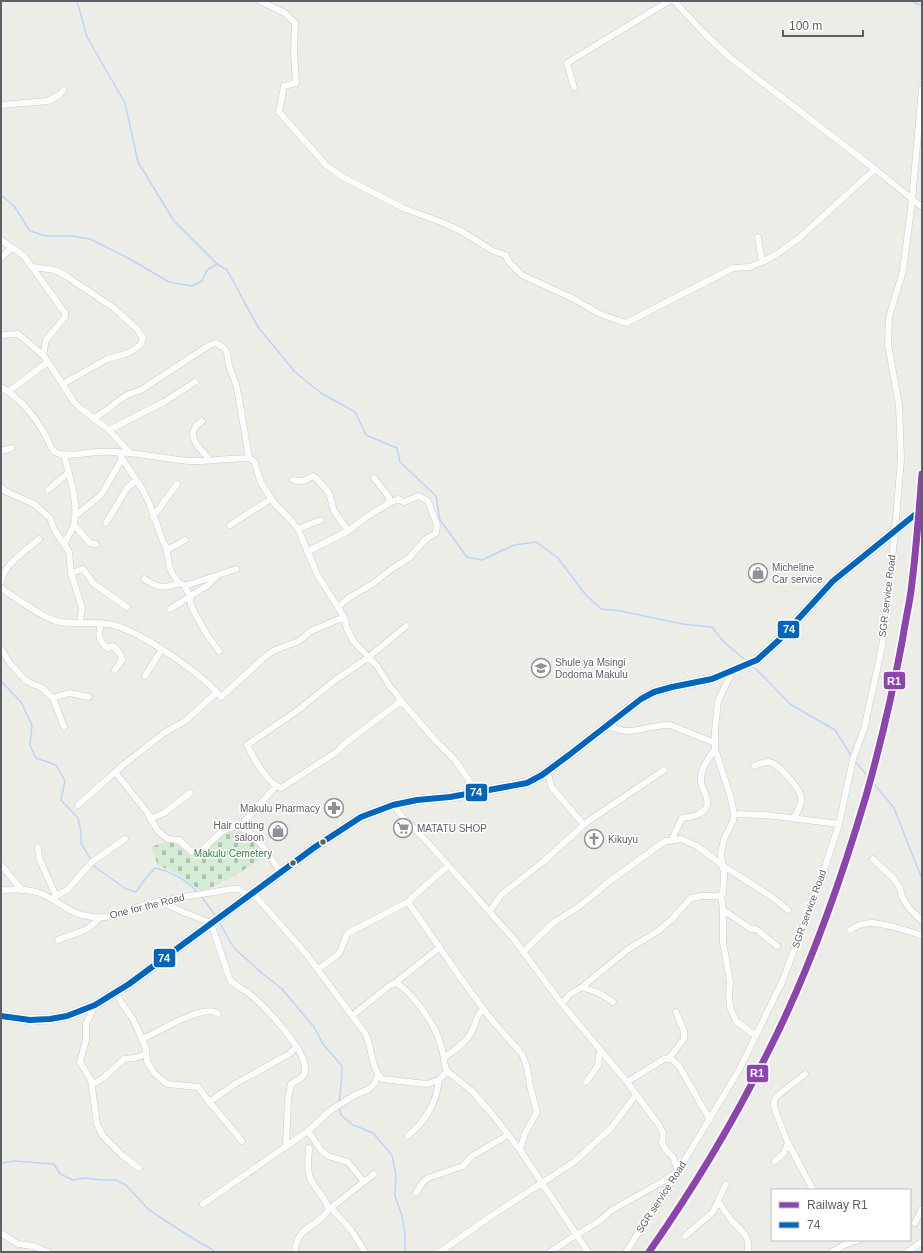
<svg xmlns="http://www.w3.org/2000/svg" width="923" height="1253" font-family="Arial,sans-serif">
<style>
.cemetery{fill:url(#cemetery-stones)}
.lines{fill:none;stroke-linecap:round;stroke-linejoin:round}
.stream{stroke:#bbd5f8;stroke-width:1.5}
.secondary-tunnel{stroke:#c9cac8;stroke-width:9;stroke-dasharray:9 4.5;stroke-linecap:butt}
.street-casing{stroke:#cacbca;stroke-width:7}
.secondary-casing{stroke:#c9caca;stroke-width:10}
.street{stroke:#fcfcfc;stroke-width:6}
.secondary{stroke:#fcfcfc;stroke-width:9}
.bus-1-casing{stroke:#fff;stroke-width:9}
.bus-1{stroke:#0065bd;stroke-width:6}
.rail-1-casing{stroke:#fff;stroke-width:10}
.rail-1{stroke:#8e44ad;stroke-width:7}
.bus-dot{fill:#5d5f66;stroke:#fff;stroke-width:1.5}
.labels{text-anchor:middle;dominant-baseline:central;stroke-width:3;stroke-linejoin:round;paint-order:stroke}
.poi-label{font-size:10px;fill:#5d5f66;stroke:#fff;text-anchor:start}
.street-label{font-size:10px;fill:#5d5f66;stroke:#fff}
.park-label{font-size:10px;fill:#2f8340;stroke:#fff}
.line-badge{stroke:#fff;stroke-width:1.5}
.badge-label{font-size:11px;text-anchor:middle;font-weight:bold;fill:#fff}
</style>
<defs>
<pattern id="cemetery-stones" width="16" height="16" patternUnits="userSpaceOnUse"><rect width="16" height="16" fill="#d4ebd5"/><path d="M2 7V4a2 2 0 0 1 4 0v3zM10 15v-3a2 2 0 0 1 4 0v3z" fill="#afc2b1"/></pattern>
</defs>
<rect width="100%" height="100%" fill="#edede8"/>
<path class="cemetery" d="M232 831 247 832 259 846 266 857 230 878 202 892 178 874 158 865 151 847 169 840 183 847 191 856 196 858 219 838Z"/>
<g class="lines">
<path class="stream" d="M77 1 87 37 125 103 138 162 174 221 217 264
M913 1 914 3 922 5
M1 195 14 206 30 231 46 236H72L90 239 128 258 169 282 192 286 202 281 207 270 217 264 227 270 258 327 295 372 321 393 355 412 366 435 397 448 400 462 436 496 440 520 467 557 482 560 514 545 536 542 558 558 585 594 601 609 621 611 682 624 712 627 723 641 745 660
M751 665 761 674 790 704 835 730 852 757
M1 681 21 702 32 725 30 745 36 758 56 765 65 781 61 800 78 818 81 832V843L91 860
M855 761 894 808 922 879
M93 864 95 867 126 889 136 892 145 879 155 868C172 872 187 880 198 893
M201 896 215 915
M219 922 234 948 263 974 282 989 314 1027 323 1044 342 1066V1075L339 1103
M339 1107 341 1115 353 1125 373 1133 392 1155 396 1175 395 1196 402 1216 405 1234V1252
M1 1163 15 1161 54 1164 60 1174 73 1180 85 1178 101 1180H116L126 1185 147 1208 155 1214 189 1236 216 1252"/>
<path class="secondary-tunnel" d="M912 517 922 509"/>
<defs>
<path id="street" d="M260 1 285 13 295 23 294 53 296 83 284 86 279 112 326 165 341 176 403 208 441 222 461 231 493 251 506 255 508 261 522 275 574 299 600 314 626 323 733 268 750 267 762 262
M674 1 704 33 728 56 875 169 922 207
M574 87 567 63 669 1
M1 105 48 101 59 95 64 90
M758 237 762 262 777 254 799 238 875 169
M1 240 24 256 65 313V317L46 340 43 355 48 362
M1 258 11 248
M33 267 55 270 66 276 114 308 137 329 143 338 141 344 134 350 125 354 107 359 63 384
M1 335 18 334 43 355
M1 387C22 399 35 417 47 438 49 442 50 448 54 451 60 458 86 453 95 452 128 450 157 458 189 461 209 462 229 458 249 458L254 461 261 483 274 503 288 517 298 529 318 576 344 617 347 629 354 642 377 666 391 688 396 693 401 701 437 742 455 760 477 792
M9 391 48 362 74 402 80 408 109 430 129 452
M93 419 111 407 114 404 127 395 141 390 208 346 216 343 224 348 227 353 229 366 236 384 239 399 249 458
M202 421C200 423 196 425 195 428 187 438 204 453 210 460
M109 430 164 402 195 382
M1 451 12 448
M118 452 142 489 150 505 162 539 166 547 170 569 173 575 179 583 184 585H188L236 569
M64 455C69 476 79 502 74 524 72 531 67 538 64 544
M293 480C302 482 305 481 313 476L315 477 329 493 334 511 348 531
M1 487 5 491 34 504 50 518 54 529 69 552 71 573 82 608 80 622
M48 490 68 473
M74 517 101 495 122 459
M153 517 177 484
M106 523 127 488 136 480
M74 525 90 543 96 544
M230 525 271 499
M298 529 321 520
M167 550 185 540
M307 552 348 531 365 518 389 503V497L374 478
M71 573 83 569 94 584 127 607
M144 579C158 588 163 589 179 583
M1 582C4 564 26 551 39 539
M184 585 190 596 191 606 197 617 207 635 219 651
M1 588C16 598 39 616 56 621 74 626 94 620 113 625 143 633 201 673 221 697L266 656 275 650 299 641 311 631 344 617
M338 607 350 597 374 583 390 570 409 558 426 539 436 533 437 525 428 501 419 496 404 502 398 499 389 503
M170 609 208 585 216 577
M101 623C98 634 98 641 108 648L113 646C117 649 121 654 122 660L115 670
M1 649 10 663 26 681 42 688 53 698 64 727
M145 676 162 649
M53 698 69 693 89 697
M401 701 343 745 338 751 281 788C267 783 254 759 247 745L297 711 334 681 369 657 406 626
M606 725C613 728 620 731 628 731 642 731 656 724 670 725L715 743
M754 766C758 764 765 762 769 762 778 763 800 789 801 797 802 804 798 811 794 818
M547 771 552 788 584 825
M115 772 147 812 158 831 168 839 179 840 192 852 197 854 201 851C209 844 218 833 227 829 251 818 268 857 281 872
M78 805 122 766 164 733 185 721 217 692
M393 805 401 815 431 846 513 938 562 1004 627 1082 659 1125 663 1133 662 1143 666 1150 673 1157 678 1171 662 1182 612 1210 598 1222 568 1240 550 1252
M734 814 766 815 839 824
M150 819 164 813 190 793
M242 827 245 821 276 786
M671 841 682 818C687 816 692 818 697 815 718 805 701 793 701 780 700 769 709 758 715 749
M38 848 39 858 56 896 54 898
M873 859 894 879 900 888 902 897 909 908 922 921
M1 865 22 890
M1 890C13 889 29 889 40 893 60 901 70 915 92 917 113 920 131 908 151 903 178 897 205 894 232 889 240 888 242 890 247 897
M253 893 307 955 365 1033C373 1049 370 1066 382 1079L427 1084 439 1080 447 1071
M721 895 723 910V942L730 982 729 995 730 1007 736 1021 756 1036
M56 896 67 890 92 862 125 839
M160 901 183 912 211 923 230 980C236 987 246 990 252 996 266 1008 307 1051 305 1070 305 1078 297 1080 291 1084L288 1099 286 1146
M408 902 460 977 490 1018 522 1054 527 1067 530 1086 537 1112 525 1133 520 1150
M723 910 751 929H756L777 946
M490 911 501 895 544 861 587 822 664 770
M850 930C867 918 881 924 898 928 907 931 914 932 922 936
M58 940C75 932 88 933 99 918
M523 952 554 922 577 908 597 892 607 883 665 841 681 839 697 846 722 865 772 897 788 910
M318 969C325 963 333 960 339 953 343 947 344 939 348 933L408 902C420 889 435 878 448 866
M395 983 440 947
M582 987 599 993 613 1002
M116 993 121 1002 133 1019 142 1039 146 1049 147 1061 154 1073 167 1084 198 1087 207 1099 242 1141
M562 1004 569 995 582 987 627 950 658 931 671 920 691 898 701 896H719L723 893 724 874 721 854 722 848 724 839 733 821 734 814 730 795 715 749V731L718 701 732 672
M95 1005 86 1024V1040L80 1062 91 1080 97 1124 103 1136 123 1156 139 1168
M353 1015 389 986 395 983C408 987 430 1019 436 1032 439 1039 441 1046 443 1053 444 1059 444 1065 447 1071L473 1092 492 1114 520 1150 588 1252
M142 1039C157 1033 205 1002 218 1014
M444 1058C453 1051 467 1042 472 1031 477 1022 475 1016 484 1009
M669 1058 684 1039V1031L676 1012
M805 1074 777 1096 774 1101V1107L782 1128 788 1143 813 1190
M586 1082 598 1066 600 1049
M627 1082 664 1059C672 1058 674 1061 679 1066L710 1120
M92 1085 103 1078 124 1059 135 1058 146 1054
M209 1102 235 1084 289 1054 297 1047
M308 1131 321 1150 328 1156 348 1162 364 1182
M408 1136C426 1120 436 1104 439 1080
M775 1161 784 1153 788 1143
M416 1193 422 1183 428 1178 463 1166 472 1156 508 1135
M718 1201C723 1208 727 1216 733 1222 743 1233 750 1235 748 1252
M203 1204 308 1131 331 1110 355 1095 369 1089 375 1083 378 1075
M331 1208 351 1230 365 1252
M328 1210 374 1174
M915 1223 922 1209
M1 1233 18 1244 33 1246 48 1252
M685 1236 713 1212 726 1184
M295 1252C296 1225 320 1227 328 1210 327 1196 311 1187 309 1174 307 1166 309 1156 309 1148
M440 1252 491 1216 574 1162 611 1128 636 1095
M626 1252 678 1171 739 1070 782 982 821 879 839 824 853 759 864 729 882 647 895 531 901 459 899 405 888 344 889 317 903 271 912 200 922 89
M832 1252 844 1245 858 1240
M907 1252 922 1242"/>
<path id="secondary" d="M1 1016 30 1020 50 1019 67 1016 95 1005 129 984 315 847 361 817 393 805 417 800 450 797 527 783 542 775 569 755 641 699 654 692 672 687 712 679 757 660 779 640 833 581 912 517"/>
</defs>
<use href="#street" class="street-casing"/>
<use href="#secondary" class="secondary-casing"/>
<use href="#street" class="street"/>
<use href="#secondary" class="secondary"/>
<defs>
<path id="bus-1" d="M1 1016 30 1020 50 1019 67 1016 95 1005 129 984 315 847 361 817 393 805 417 800 450 797 527 783 542 775 569 755 641 699 654 692 672 687 712 679 757 660 779 640 833 581 922 509"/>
</defs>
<use href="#bus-1" class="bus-1-casing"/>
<use href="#bus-1" class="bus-1"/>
<defs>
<path id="rail-1" d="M649 1252C693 1189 733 1123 767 1054 809 972 840 884 866 796 881 743 893 691 903 637 905 622 909 606 911 591 916 552 919 513 922 474"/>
</defs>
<use href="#rail-1" class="rail-1-casing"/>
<use href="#rail-1" class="rail-1"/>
</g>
<defs>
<symbol id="shop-ring" viewBox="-11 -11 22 22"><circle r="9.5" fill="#fff" stroke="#8f9194" stroke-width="1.5"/><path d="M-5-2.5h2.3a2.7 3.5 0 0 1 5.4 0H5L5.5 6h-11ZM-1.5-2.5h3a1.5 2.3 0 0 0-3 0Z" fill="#8f9194"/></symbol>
<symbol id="school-ring" viewBox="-11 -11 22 22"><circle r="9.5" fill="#fff" stroke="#8f9194" stroke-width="1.5"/><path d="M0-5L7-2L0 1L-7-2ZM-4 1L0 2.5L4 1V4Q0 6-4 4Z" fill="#8f9194"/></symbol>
<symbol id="pharmacy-ring" viewBox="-11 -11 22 22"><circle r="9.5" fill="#fff" stroke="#8f9194" stroke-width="1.5"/><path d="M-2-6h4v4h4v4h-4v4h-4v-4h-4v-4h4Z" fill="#8f9194"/></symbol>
<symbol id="supermarket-ring" viewBox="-11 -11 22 22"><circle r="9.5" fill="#fff" stroke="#8f9194" stroke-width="1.5"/><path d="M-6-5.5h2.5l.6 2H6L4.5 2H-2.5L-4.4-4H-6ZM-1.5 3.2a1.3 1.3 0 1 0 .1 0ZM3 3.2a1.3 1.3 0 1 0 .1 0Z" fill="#8f9194"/></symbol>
<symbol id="church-ring" viewBox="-11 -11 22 22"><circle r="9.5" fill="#fff" stroke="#8f9194" stroke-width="1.5"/><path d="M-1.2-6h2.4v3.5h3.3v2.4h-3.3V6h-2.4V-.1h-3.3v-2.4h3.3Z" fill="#8f9194"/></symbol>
</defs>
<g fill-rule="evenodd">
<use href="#shop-ring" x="747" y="562" width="22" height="22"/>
<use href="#school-ring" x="530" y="657" width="22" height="22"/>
<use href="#pharmacy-ring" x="323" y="797" width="22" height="22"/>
<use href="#supermarket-ring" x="392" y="817" width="22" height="22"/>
<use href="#shop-ring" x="267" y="820" width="22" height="22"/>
<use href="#church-ring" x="583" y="828" width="22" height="22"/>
</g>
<g class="bus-dot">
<circle cx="323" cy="842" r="3.5"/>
<circle cx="293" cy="863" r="3.5"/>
</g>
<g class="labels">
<g class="poi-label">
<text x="772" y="567">Micheline<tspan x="772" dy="12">Car service</tspan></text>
<text x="555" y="662">Shule ya Msingi<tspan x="555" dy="12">Dodoma Makulu</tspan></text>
<text x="320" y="808" text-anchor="end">Makulu Pharmacy</text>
<text x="264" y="825" text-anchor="end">Hair cutting<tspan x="264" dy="12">saloon</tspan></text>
<text x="417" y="828">MATATU SHOP</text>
<text x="608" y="839">Kikuyu</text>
</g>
<g class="street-label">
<text transform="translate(887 596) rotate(-83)">SGR service Road</text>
<text transform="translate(147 906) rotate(-14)">One for the Road</text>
<text transform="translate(809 909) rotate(-70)">SGR service Road</text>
<text transform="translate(661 1197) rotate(-57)">SGR service Road</text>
</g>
<g class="park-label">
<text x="233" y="853">Makulu Cemetery</text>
</g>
</g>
<g class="line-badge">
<rect x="777" y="620" width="23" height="19" rx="4" fill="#0065bd"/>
<rect x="883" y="671" width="23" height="19" rx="4" fill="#8e44ad"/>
<rect x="465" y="783" width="23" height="19" rx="4" fill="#0065bd"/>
<rect x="153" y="948" width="23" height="20" rx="4" fill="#0065bd"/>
<rect x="746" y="1064" width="23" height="19" rx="4" fill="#8e44ad"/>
</g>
<g class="badge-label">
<text x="789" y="633">74</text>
<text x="894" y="685">R1</text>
<text x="476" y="796">74</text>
<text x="164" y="962">74</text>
<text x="757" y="1077">R1</text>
</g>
<rect width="923" height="1253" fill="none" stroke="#5d5f66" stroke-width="4"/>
<rect x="771" y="1189" width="140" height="52" fill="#ffffff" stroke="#bebfc2"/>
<rect x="779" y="1202" width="20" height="6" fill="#8e44ad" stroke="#bebfc2"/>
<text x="807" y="1209" font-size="12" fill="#5d5f66">Railway R1</text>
<rect x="779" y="1222" width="20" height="6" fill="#0065bd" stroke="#bebfc2"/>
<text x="807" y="1229" font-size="12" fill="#5d5f66">74</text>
<path d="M783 30v6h80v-6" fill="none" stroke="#5d5f66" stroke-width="2"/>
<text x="789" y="30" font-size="12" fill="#5d5f66" stroke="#ffffff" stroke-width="3" paint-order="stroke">100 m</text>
</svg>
